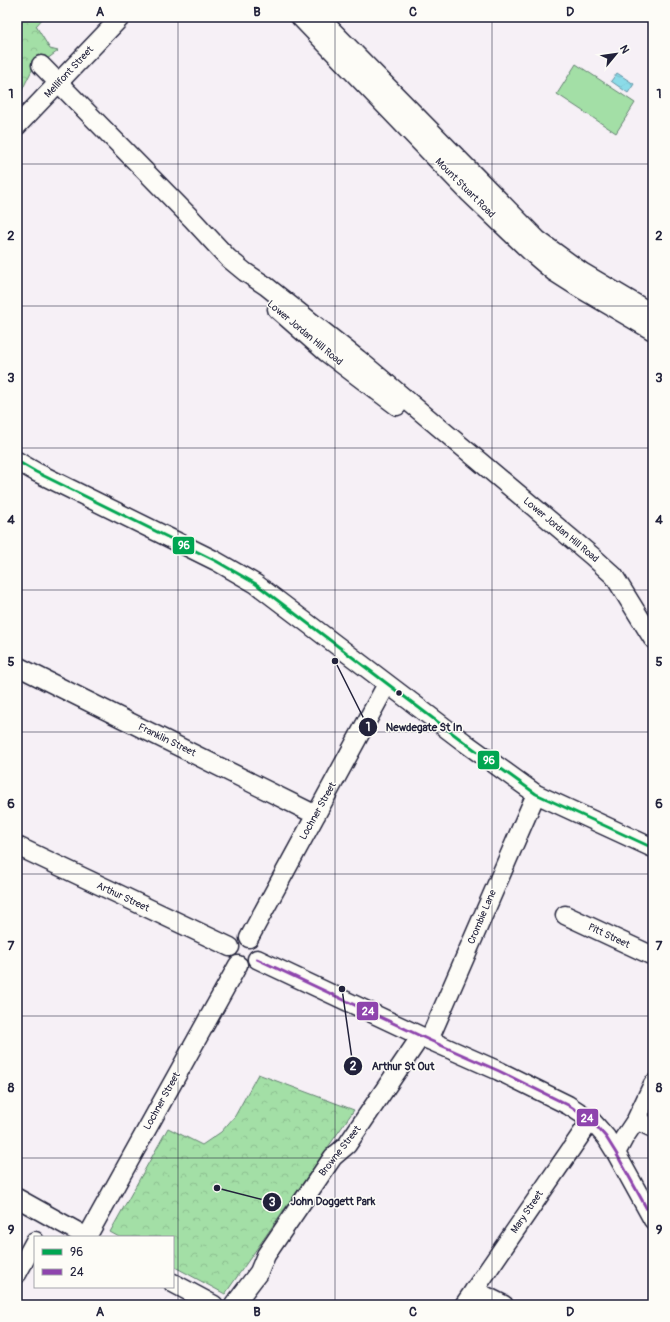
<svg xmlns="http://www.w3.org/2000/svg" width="670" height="1322" font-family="Pangolin,sans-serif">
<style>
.park{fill:url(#park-crowns);stroke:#628070}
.garden{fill:#a3dfa6;stroke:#628070}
.water{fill:url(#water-waves);stroke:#6191a3}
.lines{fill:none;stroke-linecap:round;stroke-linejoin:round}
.minor-casing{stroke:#22223b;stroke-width:21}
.minor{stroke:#fdfcf7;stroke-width:18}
.bus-1-casing{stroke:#fdfcf7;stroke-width:6}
.bus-2-casing{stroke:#fdfcf7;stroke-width:6}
.bus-1{stroke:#00a651;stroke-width:3}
.bus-2{stroke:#8e44ad;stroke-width:3}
.grid{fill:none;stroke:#22223b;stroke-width:1;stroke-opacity:0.55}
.bus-dot{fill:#22223b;stroke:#fdfcf7;stroke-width:1.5}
.labels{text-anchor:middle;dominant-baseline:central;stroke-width:3;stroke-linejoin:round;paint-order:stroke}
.street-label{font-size:10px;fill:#22223b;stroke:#fdfcf7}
.leader{fill:none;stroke:#22223b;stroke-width:1.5}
.callout-dot{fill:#22223b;stroke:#fdfcf7;stroke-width:1.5}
.mark-label{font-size:12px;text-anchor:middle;font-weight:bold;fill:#fff}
.callout-label{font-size:11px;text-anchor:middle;font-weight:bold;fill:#22223b;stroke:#fdfcf7;stroke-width:3;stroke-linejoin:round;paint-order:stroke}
.line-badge{stroke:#fdfcf7;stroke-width:1.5}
.badge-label{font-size:11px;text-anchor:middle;font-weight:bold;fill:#fff}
.neatline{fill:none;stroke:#22223b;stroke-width:1.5}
.grid-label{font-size:13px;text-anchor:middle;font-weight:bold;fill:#22223b}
</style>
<defs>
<pattern id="park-crowns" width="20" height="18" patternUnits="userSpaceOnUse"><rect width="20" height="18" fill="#a3dfa6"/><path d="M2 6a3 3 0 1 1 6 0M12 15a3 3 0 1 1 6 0" fill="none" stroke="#8cbf90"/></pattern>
<pattern id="water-waves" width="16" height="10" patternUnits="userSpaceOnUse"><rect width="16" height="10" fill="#8bdbe8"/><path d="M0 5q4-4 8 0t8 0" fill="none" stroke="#78bcc8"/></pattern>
</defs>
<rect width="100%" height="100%" fill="#f6f0f6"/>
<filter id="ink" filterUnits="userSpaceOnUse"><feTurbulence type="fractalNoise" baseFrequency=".025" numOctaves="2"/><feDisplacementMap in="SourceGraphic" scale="8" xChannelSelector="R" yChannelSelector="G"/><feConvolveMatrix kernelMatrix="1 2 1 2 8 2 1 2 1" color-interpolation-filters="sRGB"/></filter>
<g filter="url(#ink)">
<path class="park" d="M17 17H44L36 26 50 49 58 51 32 70 20 94 17 89Z
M258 1074 354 1110 225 1294 173 1266V1237H119L110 1232 168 1128 202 1145 221 1132 235 1116Z"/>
<path class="garden" d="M576 64 635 103 616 133 557 94Z"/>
<path class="water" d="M617 73 634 84 628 93 611 81Z"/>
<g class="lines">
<defs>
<path id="minor" d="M300 17 469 193 534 255 554 272 576 286 653 331
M319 17 538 240 582 272 653 314
M41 65 192 219 228 258 245 272 266 286 358 359 592 556 614 576 653 639
M17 126 121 17
M277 309 327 353 397 406
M17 461 36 472 216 561 256 584 464 742 536 794 653 848
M17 666 316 815
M17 846 230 947
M565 915 653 956
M249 938 387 684
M257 959 429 1040 499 1071 568 1105 591 1120 606 1137 616 1153 653 1220
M429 1040 536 794
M636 1120 653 1128
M616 1153 624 1138 636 1120 653 1084
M17 1198 87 1237
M87 1237 238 965
M17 1274 35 1241
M173 1283 214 1305
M474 1290 504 1305
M234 1305 259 1272 266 1255 333 1157 347 1145 421 1036
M464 1305 591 1120"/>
</defs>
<use href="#minor" class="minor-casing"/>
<use href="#minor" class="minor"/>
<defs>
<path id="bus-1" d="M17 461 36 472 216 561 256 584 464 742 536 794 653 848"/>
<path id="bus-2" d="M257 959 429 1040 499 1071 568 1105 591 1120 606 1137 616 1153 653 1220"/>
</defs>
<use href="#bus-1" class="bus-1-casing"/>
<use href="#bus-2" class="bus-2-casing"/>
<use href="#bus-1" class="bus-1"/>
<use href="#bus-2" class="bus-2"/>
</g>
</g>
<path class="grid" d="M178 17V1305M335 17V1305M492 17V1305M17 164H653M17 306H653M17 448H653M17 590H653M17 732H653M17 874H653M17 1016H653M17 1158H653"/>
<circle class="bus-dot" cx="399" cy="693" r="3.5"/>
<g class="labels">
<g class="street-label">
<text transform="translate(69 72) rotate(-47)">Mellifont Street</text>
<text transform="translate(465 188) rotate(45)">Mount Stuart Road</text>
<text transform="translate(305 333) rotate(40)">Lower Jordan Hill Road</text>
<text transform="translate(561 530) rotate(40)">Lower Jordan Hill Road</text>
<text transform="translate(167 740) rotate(26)">Franklin Street</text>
<text transform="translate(318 811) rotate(-61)">Lochner Street</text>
<text transform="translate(123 897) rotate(25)">Arthur Street</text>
<text transform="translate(482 917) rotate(-67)">Crombie Lane</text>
<text transform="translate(609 936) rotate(25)">Pitt Street</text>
<text transform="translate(162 1101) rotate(-61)">Lochner Street</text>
<text transform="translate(340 1151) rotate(-52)">Browne Street</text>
<text transform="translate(527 1212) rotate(-56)">Mary Street</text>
</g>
</g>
<path class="leader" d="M335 661L368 727M342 989L353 1066M217 1188L272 1202"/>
<g class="callout-dot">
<circle cx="335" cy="661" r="4"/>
<circle cx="342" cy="989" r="4"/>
<circle cx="217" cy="1188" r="4"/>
<circle cx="368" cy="727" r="10"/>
<circle cx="353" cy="1066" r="10"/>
<circle cx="272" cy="1202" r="10"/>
</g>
<g class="mark-label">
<text x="368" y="731">1</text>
<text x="353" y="1070">2</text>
<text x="272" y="1206">3</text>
</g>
<g class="callout-label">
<text x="424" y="731">Newdegate St In</text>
<text x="403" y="1070">Arthur St Out</text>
<text x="333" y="1205">John Doggett Park</text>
</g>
<g class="line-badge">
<rect x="172" y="536" width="23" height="19" rx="4" fill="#00a651"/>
<rect x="477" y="750" width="23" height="20" rx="4" fill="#00a651"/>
<rect x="356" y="1001" width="23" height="20" rx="4" fill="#8e44ad"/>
<rect x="576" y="1108" width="23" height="19" rx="4" fill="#8e44ad"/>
</g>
<g class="badge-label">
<text x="184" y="549">96</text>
<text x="489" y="764">96</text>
<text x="368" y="1015">24</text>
<text x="587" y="1122">24</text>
</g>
<rect width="670" height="1322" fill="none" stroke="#fdfcf7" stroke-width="44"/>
<rect x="34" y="1236" width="140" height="52" fill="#fdfcf7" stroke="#a5a5ac"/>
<rect x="42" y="1249" width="20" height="6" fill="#00a651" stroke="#a5a5ac"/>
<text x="70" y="1256" font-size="12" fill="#22223b">96</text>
<rect x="42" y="1269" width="20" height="6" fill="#8e44ad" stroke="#a5a5ac"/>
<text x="70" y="1276" font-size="12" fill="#22223b">24</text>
<g transform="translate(616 54) rotate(61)" stroke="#fdfcf7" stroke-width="3" paint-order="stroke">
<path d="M0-3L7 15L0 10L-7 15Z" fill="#22223b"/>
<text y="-6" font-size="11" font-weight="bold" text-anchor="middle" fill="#22223b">N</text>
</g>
<rect x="22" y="22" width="626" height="1278" class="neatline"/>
<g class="grid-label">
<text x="100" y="16">A</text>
<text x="257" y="16">B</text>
<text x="413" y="16">C</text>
<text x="570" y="16">D</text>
<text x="11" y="98">1</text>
<text x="659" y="98">1</text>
<text x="11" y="240">2</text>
<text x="659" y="240">2</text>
<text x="11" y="382">3</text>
<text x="659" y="382">3</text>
<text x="11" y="524">4</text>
<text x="659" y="524">4</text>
<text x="11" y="666">5</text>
<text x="659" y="666">5</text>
<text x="11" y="808">6</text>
<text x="659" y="808">6</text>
<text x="11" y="950">7</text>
<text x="659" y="950">7</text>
<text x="11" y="1092">8</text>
<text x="659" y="1092">8</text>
<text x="11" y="1234">9</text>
<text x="659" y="1234">9</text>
<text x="100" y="1316">A</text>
<text x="257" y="1316">B</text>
<text x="413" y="1316">C</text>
<text x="570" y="1316">D</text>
</g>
</svg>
